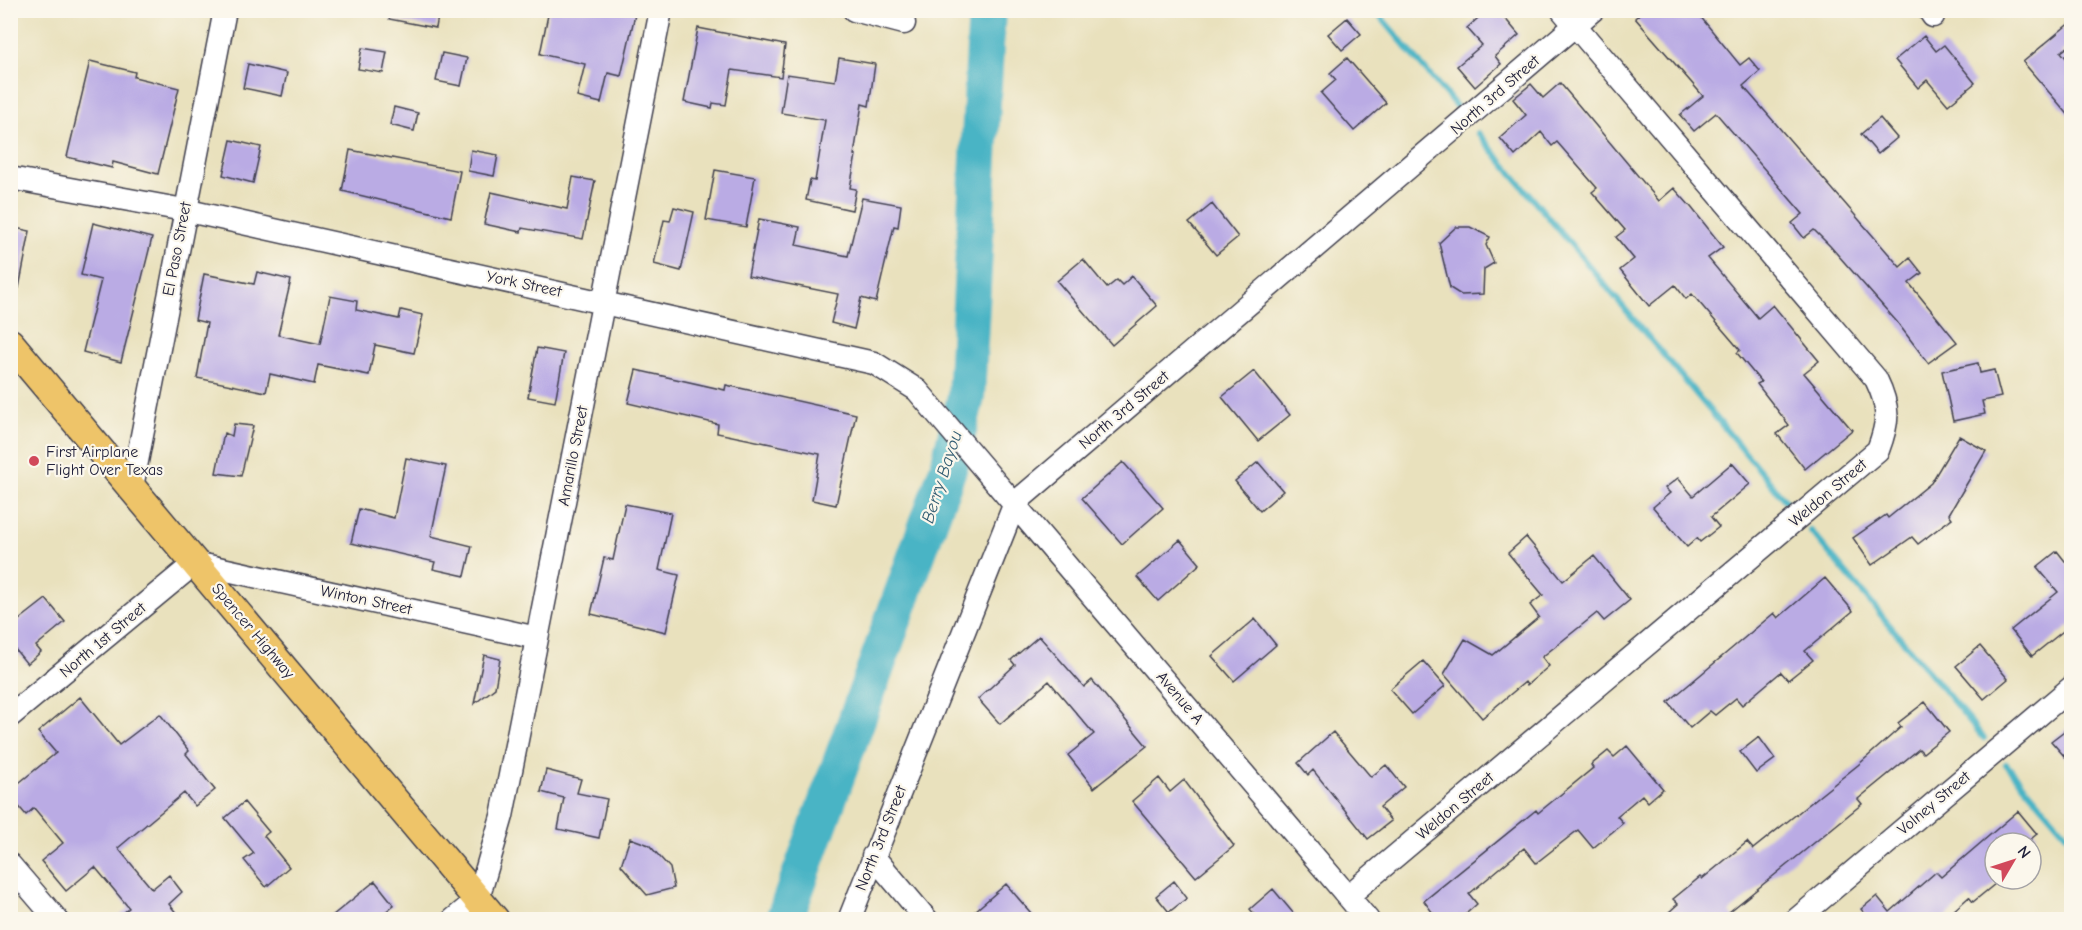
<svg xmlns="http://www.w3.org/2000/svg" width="2082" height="930" font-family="'Comic Neue',sans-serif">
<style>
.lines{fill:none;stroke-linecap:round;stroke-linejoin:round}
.stream{stroke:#48b4c5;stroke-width:6}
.river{stroke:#48b4c5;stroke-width:38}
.building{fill:#baabe4}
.minor-casing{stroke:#403f4e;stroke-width:25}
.major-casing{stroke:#403f4e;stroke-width:31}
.minor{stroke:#fff;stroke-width:22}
.major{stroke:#eec469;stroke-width:28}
.poi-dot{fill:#d1495b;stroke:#fbf7ec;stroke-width:2}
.labels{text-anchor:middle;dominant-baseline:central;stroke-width:4.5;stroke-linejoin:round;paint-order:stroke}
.street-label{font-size:16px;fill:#22223b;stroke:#fbf7ec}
.poi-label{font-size:16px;fill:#22223b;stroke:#fbf7ec;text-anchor:start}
.water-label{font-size:18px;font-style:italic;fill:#315c72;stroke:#fbf7ec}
</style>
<rect width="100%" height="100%" fill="#fbf7ec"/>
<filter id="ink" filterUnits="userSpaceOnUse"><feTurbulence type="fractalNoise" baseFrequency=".0167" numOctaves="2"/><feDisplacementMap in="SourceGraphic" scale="12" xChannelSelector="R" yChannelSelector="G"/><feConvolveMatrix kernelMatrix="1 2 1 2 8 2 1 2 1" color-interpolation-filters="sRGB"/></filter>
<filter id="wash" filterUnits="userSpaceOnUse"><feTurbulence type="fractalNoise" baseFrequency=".008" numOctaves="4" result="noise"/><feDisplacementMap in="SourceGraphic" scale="24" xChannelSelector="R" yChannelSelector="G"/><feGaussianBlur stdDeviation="1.35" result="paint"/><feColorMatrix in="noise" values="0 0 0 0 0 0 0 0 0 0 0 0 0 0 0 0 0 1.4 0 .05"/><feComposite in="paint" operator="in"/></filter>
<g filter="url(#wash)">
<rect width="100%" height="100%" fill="#e9e1bd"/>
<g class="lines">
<path class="stream" d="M1375 10 1456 106
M1478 133 1788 504
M1810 530 1984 738
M2006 764 2072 841"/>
<path class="river" d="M784 920 949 466 966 397 987 10"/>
</g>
<g id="blocks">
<path class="building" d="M390 10H439L436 28 389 19Z
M549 10H636L621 76 608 73 601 103 577 97 585 64 540 54Z
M1487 10H1498L1519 35 1495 56 1501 64 1475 87 1457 66 1482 45 1467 28Z
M1644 10H1695L1740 65 1749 58 1760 71 1743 86 1900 267 1910 258 1922 273 1909 283 1957 342 1928 363 1897 322 1830 246 1814 230 1804 238 1792 223 1803 214 1716 113 1694 131 1680 115 1703 96 1635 18Z
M1347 18 1361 34 1342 50 1328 34Z
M2072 21V44L2061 52 2072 65V119L2023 62Z
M698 28 785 45 781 77 732 70 726 105 713 103 712 108 684 102Z
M1924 36 1936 51 1944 45 1975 83 1948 105 1927 80 1918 88 1895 60Z
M362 48 387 52 383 73 358 69Z
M442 53 467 58 461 86 436 81Z
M839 58 875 64 869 106 862 104 854 155H856L850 188 856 189 852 210 806 200 810 180 815 181 825 120 781 113 787 74 835 81Z
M1347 58 1386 103 1354 131 1321 93 1336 80 1330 73Z
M90 61 135 72 134 77 179 88 158 174 113 162 112 168 67 157Z
M248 64 287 73 282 96 243 88Z
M1560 83 1659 201 1674 188 1691 207 1723 247 1708 258 1758 318 1773 305 1819 361 1804 373 1852 430 1805 469 1777 434 1789 425 1757 384 1761 382 1737 353 1740 350 1692 294 1686 299 1675 285 1649 306 1620 270 1634 259 1616 237 1625 230 1592 192 1597 188 1557 142 1552 146 1541 132 1515 156 1500 138 1526 115 1513 99 1531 84 1543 98Z
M394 107 418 113 414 131 390 125Z
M1880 118 1897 138 1878 154 1861 134Z
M231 140 261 147 253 183 223 175Z
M350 150 460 171 451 217 342 191Z
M471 150 498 155 494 176 468 171Z
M715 170 755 177 746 227 706 220Z
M573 177 595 181 583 239 522 228 521 232 484 224 491 192 567 209Z
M862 198 901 205 898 227 894 226 876 302 861 298 854 329 831 323 838 294 748 276 759 219 800 227 796 245 848 256Z
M1212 204 1238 237 1216 255 1189 223Z
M674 207 694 212 681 271 654 264 664 220 670 221Z
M93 223 152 238 121 362 83 352 101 280 81 275Z
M10 227 30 231 19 288 10 287Z
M1456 227H1470L1490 237 1486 245 1494 263 1484 269 1483 294 1461 295 1450 288 1439 243Z
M1083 259 1107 288 1117 280 1122 285 1132 276 1157 306 1112 345 1057 281Z
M257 272 291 280 278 335 320 344 330 296 357 301 356 310 399 319 401 310 423 315 414 353 375 345 369 375 318 365 314 384 270 374 266 392 197 378 207 323 195 320 204 274 254 284Z
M537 348 564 353 555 402 528 397Z
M1978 363 1980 373 1994 370 2001 397 1982 401 1985 414 1953 421 1942 371Z
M636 370 725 390 726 385 856 414 836 505 812 500 820 454 717 433 718 424 628 403Z
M1254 371 1290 415 1258 441 1222 397Z
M234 424 253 426 241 476 216 473 224 433 232 436Z
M1959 436 1986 451 1949 514 1952 518 1918 544 1912 537 1872 565 1853 538 1886 515 1888 518 1931 483Z
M406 458 446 466 431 536 472 546 465 576 433 569 435 562 351 543 359 509 394 518Z
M1123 462 1163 508 1122 544 1082 498Z
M1258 462 1283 491 1260 511 1235 481Z
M1732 463 1750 484 1711 517 1719 527 1700 542 1697 538 1687 547 1653 507 1670 493 1665 488 1678 478 1693 496Z
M625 504 671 513 659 570 679 575 666 632 591 614 604 558 613 560Z
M1526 537 1563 581 1594 556 1630 600 1604 621 1597 613 1542 657 1549 666 1527 685 1525 682 1482 718 1444 674 1465 639 1493 655 1539 617 1530 605 1543 595 1508 553Z
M1180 540 1200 564 1158 601 1137 577Z
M2057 551 2072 570V624L2032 656 2011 630 2058 592 2037 567Z
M1825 578 1853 611 1805 651 1813 660 1788 680 1781 672 1742 705 1736 698 1715 715 1710 711 1690 728 1668 702 1774 613 1778 618Z
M46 599 65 622 36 646 41 652 27 664 10 643V627Z
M1255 619 1276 645 1234 681 1212 656Z
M1039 636 1084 687 1092 680 1147 746 1094 788 1068 755 1094 734 1049 681 1000 724 978 699 1015 665 1011 660Z
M1980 646 2008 679 1984 699 1956 666Z
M484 655 500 659 495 688 474 704Z
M1423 661 1445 686 1412 714 1390 689Z
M80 697 119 745 160 714 189 751 186 754 215 790 195 806 184 793 118 848 152 889 169 875 182 892 169 904 182 920H115L129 908 95 867 66 891 41 861 63 843 34 808 26 815 10 796V790L56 753 38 732Z
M1925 702 1949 732 1923 753 1919 749 1858 799 1862 804 1729 912 1736 920H1660L1678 904 1673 899 1700 877 1702 879 1747 842 1753 849 1858 765 1901 727 1898 723Z
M2072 725V765L2051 741Z
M1333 732 1371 777 1386 765 1404 787 1380 807 1391 821 1368 839 1313 770 1308 775 1298 763Z
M1759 737 1775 759 1756 773 1740 752Z
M1627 746 1663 789 1648 802 1642 795 1617 816 1623 823 1593 848 1578 830 1536 863 1524 848 1469 894 1477 904 1459 920H1438L1424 901 1536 810 1538 813 1593 768 1591 765 1608 751 1614 757Z
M546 770 581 779 577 793 607 799 599 838 558 829 564 798 541 792Z
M1159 778 1170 792 1184 780 1234 846 1196 877 1132 801Z
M244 802 269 832 264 836 289 867 266 887 244 860 254 853 225 818Z
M2018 811 2037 834 2026 843H1998L1995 840V884L1973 902 1969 897 1943 920H1870L1861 909 1877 896 1890 912 1936 872 1941 877Z
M630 838 649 845 670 868 674 888 647 895 621 865Z
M375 881 394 905 375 920H327Z
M1174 881 1187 898 1169 912 1156 896Z
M1006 884 1037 920H983L975 911Z
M1273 889 1299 920H1259L1250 909Z"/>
</g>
</g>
<g filter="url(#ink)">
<use href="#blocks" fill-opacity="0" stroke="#403f4e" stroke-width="1.5"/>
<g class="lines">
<defs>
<path id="minor" d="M854 10 904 23
M1929 10 1933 16
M10 178 184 210 874 363 917 390 1368 920
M132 487 225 10
M10 716 195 563 537 638
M873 856 927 920
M10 865 57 920
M1348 896 1878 450C1889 421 1890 408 1876 379L1562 10
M453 920 478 899 502 816 661 10
M849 920 1015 503 1593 10
M1796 920 2072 687"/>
<path id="major" d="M10 343 495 920"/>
</defs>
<use href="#minor" class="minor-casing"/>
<use href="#major" class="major-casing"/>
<use href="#minor" class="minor"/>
<use href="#major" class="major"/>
</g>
</g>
<circle class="poi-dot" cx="34" cy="461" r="6"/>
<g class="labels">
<g class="street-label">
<text transform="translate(1495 95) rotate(-41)">North 3rd Street</text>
<text transform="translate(177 249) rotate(-79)">El Paso Street</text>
<text transform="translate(524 284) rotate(12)">York Street</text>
<text transform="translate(1124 410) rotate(-40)">North 3rd Street</text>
<text transform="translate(573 456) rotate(-79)">Amarillo Street</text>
<text transform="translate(1828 493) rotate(-40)">Weldon Street</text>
<text transform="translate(366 600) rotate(12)">Winton Street</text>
<text transform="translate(253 631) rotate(50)">Spencer Highway</text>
<text transform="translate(103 640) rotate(-40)">North 1st Street</text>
<text transform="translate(1180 698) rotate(50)">Avenue A</text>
<text transform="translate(1934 803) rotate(-40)">Volney Street</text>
<text transform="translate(1455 806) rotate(-40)">Weldon Street</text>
<text transform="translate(881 838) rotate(-68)">North 3rd Street</text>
</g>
<g class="poi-label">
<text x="46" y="452">First Airplane<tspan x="46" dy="18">Flight Over Texas</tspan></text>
</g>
<g class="water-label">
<text transform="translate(942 477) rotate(-72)">Berry Bayou</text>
</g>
</g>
<rect width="2082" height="930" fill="none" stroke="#fbf7ec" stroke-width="36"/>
<g transform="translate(2013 861) rotate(51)"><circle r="28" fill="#fbf7ec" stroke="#a4a2a5" stroke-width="1.5"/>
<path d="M0-4.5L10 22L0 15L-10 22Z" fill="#d1495b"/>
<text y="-9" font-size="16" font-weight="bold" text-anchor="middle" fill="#22223b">N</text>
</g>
</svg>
